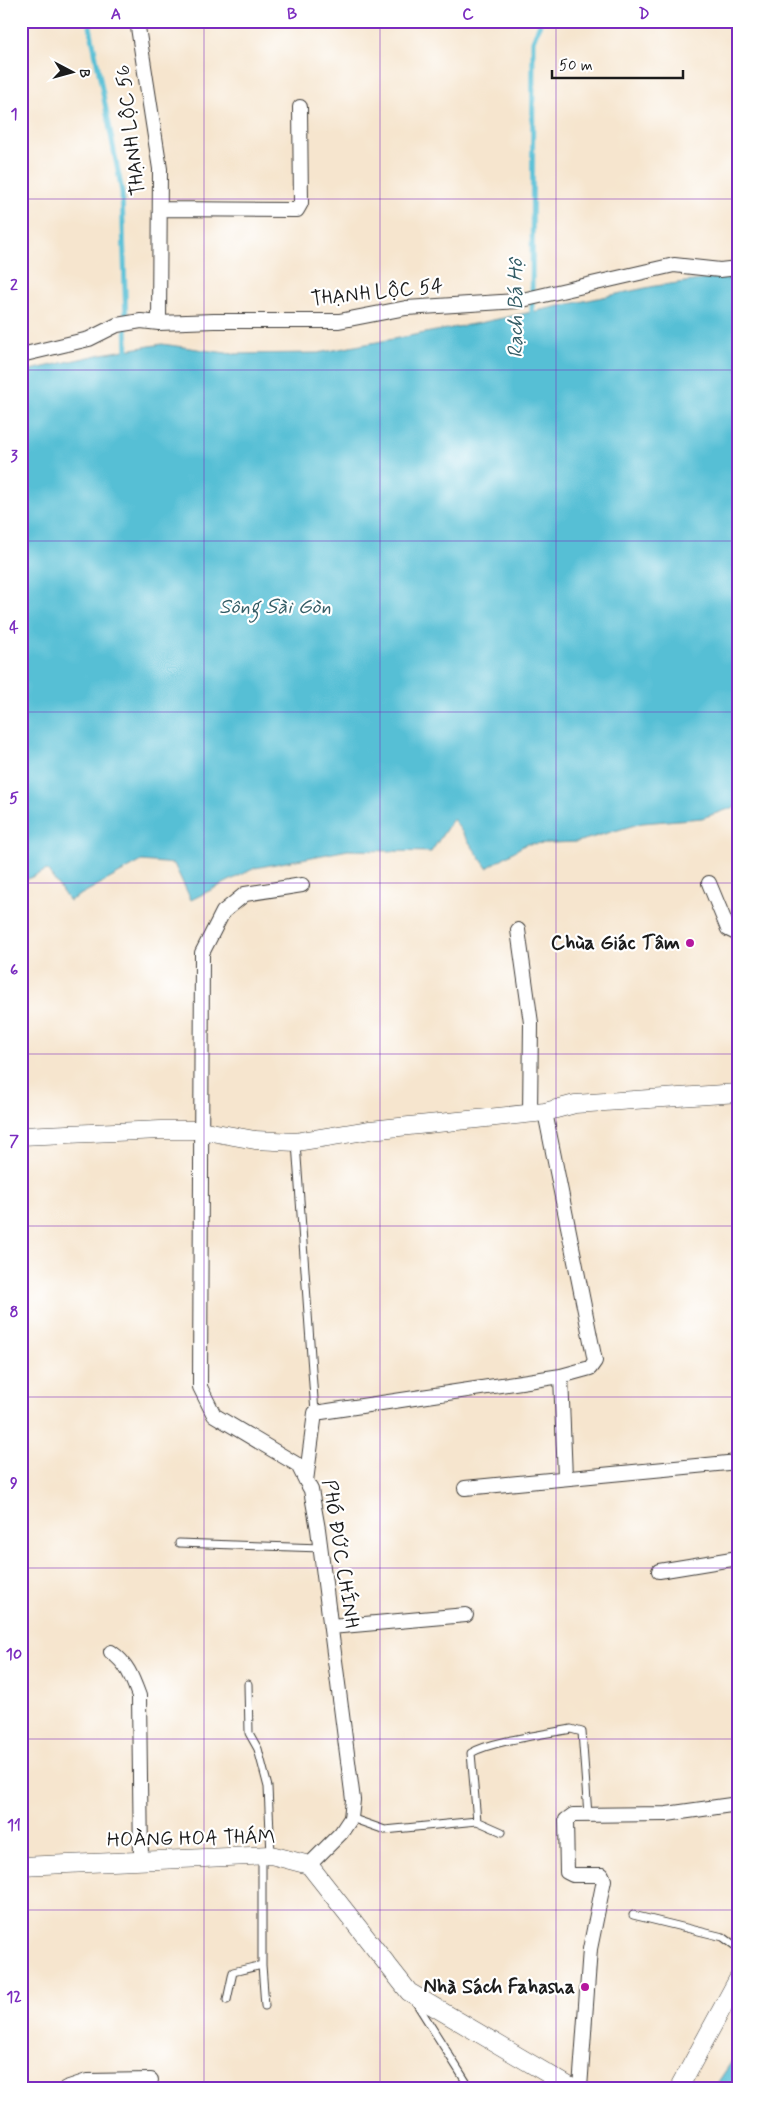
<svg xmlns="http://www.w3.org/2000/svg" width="759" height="2109" font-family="Mynerve,sans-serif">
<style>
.water{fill:#57bfd5;stroke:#3a6e78}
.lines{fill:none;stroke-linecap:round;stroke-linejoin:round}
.stream{stroke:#57bfd5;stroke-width:5}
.service-casing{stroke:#3d3a37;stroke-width:9}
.minor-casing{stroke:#3d3a37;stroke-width:16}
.tertiary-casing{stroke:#3d3a37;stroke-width:19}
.service{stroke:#fff;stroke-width:7}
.minor{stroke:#fff;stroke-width:14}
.tertiary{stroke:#fff;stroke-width:18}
.grid{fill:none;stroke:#7b2cbf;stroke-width:1;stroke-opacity:0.55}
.poi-dot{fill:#b5179e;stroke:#fff;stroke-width:2}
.labels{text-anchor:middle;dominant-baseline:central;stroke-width:4.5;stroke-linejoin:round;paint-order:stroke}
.street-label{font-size:20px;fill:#1c1c1c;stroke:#fff}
.poi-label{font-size:20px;font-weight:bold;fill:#1c1c1c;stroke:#fff;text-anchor:end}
.water-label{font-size:21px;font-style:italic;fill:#345d66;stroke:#fff}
.neatline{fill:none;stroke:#7b2cbf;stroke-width:2}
.grid-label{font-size:16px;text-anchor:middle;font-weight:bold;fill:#7b2cbf}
</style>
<rect width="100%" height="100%" fill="#fff"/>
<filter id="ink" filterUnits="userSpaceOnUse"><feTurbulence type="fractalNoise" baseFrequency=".02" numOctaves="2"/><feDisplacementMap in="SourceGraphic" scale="10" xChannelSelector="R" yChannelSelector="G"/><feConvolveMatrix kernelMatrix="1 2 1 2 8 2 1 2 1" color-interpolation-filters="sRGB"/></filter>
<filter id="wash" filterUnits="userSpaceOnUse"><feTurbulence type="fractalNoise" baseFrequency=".0096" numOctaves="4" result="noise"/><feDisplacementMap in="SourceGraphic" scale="20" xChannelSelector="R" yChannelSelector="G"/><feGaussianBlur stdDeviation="1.12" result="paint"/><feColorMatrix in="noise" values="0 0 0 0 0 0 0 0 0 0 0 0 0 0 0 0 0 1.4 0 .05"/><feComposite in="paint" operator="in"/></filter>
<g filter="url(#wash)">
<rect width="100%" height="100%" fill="#f6e5ce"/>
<path class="water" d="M738 275V806L702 818 642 823 577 842 526 844 487 868 453 819 431 852 348 850 255 868 191 900 174 864 142 861 69 901 47 870 21 882V372L107 353 162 344 233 354 318 353 484 322 655 286Z
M738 2052V2088H714Z"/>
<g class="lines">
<path class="stream" d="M89 21 122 192 127 355
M532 319 533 41 541 21"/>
</g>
</g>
<g filter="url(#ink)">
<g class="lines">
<defs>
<path id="service" d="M296 1143 315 1413
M179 1543 321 1548
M248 1684 249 1733 258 1749 268 1787 271 1855
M351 1818 385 1830 477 1821 502 1832
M477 1821 471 1753C491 1741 546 1734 571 1729L582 1732 588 1815
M262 1856V1965L265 2006
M633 1915 723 1937 738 1948
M227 2000 233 1972 262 1965
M415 2001 470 2088"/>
<path id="minor" d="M137 21 160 169 159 323
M160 209 297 210 301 203 300 107
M21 355 89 339 117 325 141 321 159 323 214 321H339L406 308 518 301 674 265 720 270 738 268
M709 883 728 929 738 934
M302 885 245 894 223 912 202 953 200 1387 214 1415 298 1465 306 1481
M518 930 531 1023 530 1113
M561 1376 565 1478
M465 1488 738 1462
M659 1571 738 1558
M331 1627 466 1615
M111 1652C127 1663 132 1677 139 1696L141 1860
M309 1865 341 1833 351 1818 353 1800 318 1529 311 1490 306 1481 315 1413 561 1376 590 1368 595 1361 545 1112
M66 2088 87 2081 151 2080
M580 2088 590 1949 604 1880 602 1875H573L567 1872 566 1820 573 1815 667 1814 738 1804"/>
<path id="tertiary" d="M21 1136 161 1130H200L255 1140 296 1142 370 1130 545 1112 575 1104 738 1093
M21 1866 271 1855 309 1865 409 1992 572 2088
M679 2088 738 1979"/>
</defs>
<use href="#service" class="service-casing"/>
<use href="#minor" class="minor-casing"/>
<use href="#tertiary" class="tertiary-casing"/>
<use href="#service" class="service"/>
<use href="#minor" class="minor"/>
<use href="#tertiary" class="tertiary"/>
</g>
</g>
<path class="grid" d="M204 21V2088M380 21V2088M556 21V2088M21 199H738M21 370H738M21 541H738M21 712H738M21 883H738M21 1054H738M21 1226H738M21 1397H738M21 1568H738M21 1739H738M21 1910H738"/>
<g class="poi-dot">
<circle cx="690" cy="943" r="5"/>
<circle cx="585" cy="1987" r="5"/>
</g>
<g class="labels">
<g class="street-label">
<text transform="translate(131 130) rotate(-97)">THẠNH LỘC 56</text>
<text transform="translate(377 293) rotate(-6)">THẠNH LỘC 54</text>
<text transform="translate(340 1554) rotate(81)">PHÓ ĐỨC CHÍNH</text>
<text transform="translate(191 1839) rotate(-1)">HOÀNG HOA THÁM</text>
</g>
<g class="poi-label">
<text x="680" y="943">Chùa Giác Tâm</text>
<text x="575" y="1987">Nhà Sách Fahasha</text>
</g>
<g class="water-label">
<text transform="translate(516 308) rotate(-90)">Rạch Bá Hộ</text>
<text x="275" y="607">Sông Sài Gòn</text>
</g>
</g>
<rect width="759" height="2109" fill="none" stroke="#fff" stroke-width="55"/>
<g transform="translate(72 72) rotate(96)" stroke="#ffffff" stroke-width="4" paint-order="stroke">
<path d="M0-4L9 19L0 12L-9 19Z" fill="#1c1c1c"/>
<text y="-8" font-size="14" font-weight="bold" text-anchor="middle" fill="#1c1c1c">B</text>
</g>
<path d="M552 70v8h131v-8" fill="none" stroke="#1c1c1c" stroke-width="2.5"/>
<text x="559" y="70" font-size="15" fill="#1c1c1c" stroke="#ffffff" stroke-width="4" paint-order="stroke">50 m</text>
<rect x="28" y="28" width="704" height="2054" class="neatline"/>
<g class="grid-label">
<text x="116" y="19">A</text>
<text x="292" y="19">B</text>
<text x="468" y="19">C</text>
<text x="644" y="19">D</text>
<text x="14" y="119">1</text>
<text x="14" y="290">2</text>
<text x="14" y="461">3</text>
<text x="14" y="632">4</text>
<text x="14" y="803">5</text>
<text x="14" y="975">6</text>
<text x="14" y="1146">7</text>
<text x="14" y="1317">8</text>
<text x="14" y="1488">9</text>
<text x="14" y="1659">10</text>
<text x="14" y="1830">11</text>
<text x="14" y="2002">12</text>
</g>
</svg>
